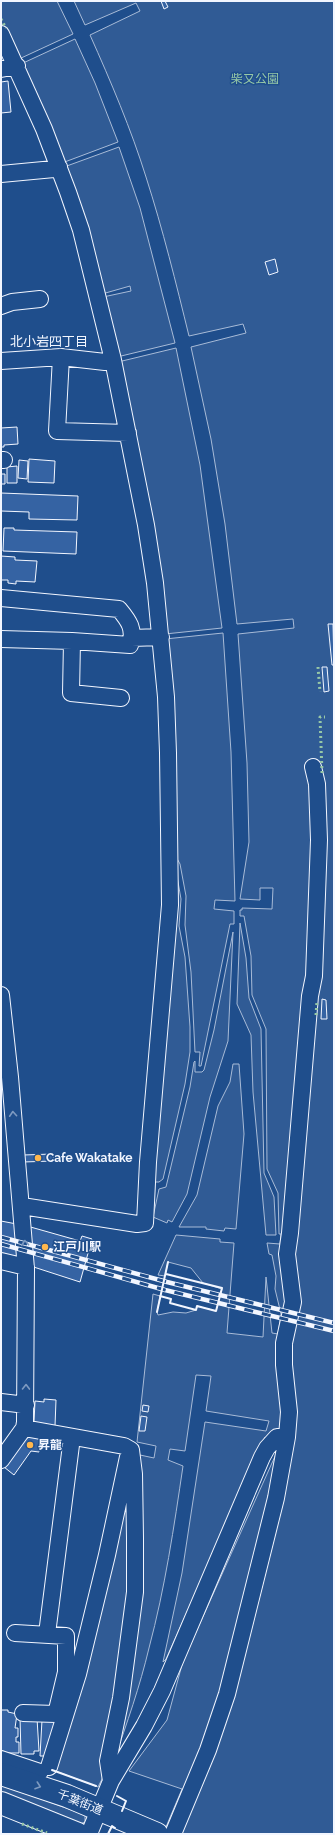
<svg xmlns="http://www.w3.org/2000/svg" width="335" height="1835" font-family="Raleway,'Noto Sans JP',sans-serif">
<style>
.green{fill:#305b95;stroke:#a8bbd7}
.building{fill:#3563a3;stroke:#f2f6ff}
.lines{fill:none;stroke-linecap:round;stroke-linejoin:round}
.minor-casing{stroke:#f2f6ff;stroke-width:18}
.highway-casing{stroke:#f2f6ff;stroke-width:24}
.minor{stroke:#1f4e8c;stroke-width:16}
.highway{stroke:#1f4e8c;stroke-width:22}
.rail-casing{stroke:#f2f6ff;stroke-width:4.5}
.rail{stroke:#1f4e8c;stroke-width:3;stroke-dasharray:9;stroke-linecap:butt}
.hedge{stroke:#97c8a6;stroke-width:3;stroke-dasharray:2 3;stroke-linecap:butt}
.wall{stroke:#f2f6ff;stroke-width:2}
.oneway{stroke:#7e9ac0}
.poi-dot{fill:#ffb74d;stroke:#1f4e8c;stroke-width:1.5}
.labels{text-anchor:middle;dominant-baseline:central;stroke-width:3;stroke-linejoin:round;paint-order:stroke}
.park-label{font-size:12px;fill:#97c8a6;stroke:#1f4e8c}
.poi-label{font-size:12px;font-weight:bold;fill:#f2f6ff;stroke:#1f4e8c;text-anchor:start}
.street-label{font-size:12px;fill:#f2f6ff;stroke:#1f4e8c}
.neighbourhood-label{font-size:13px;fill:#f2f6ff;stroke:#1f4e8c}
</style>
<rect width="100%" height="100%" fill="#1f4e8c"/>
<path class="green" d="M1 1H57L73 34 19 59 1 22Z
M74 1H334V1834H163L182 1789 129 1771 167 1720 183 1661 276 1454 265 1437 166 1659 163 1662 182 1573 205 1422 266 1431 269 1421 206 1411 211 1376 196 1375 185 1451 170 1449 168 1460 183 1466C174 1527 165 1588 149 1648 140 1686 127 1723 114 1760L137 1465 140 1455 154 1458 156 1446 137 1442 153 1294 160 1296 157 1312 158 1315 173 1312 186 1313 196 1310 197 1306 216 1311 222 1289 203 1283 191 1268 168 1262 165 1276 158 1275 176 1235 220 1239V1242L234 1243 227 1333 263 1337 266 1277 272 1333 278 1334 281 1314 275 1289 276 1276 272 1255 269 1254 267 1243 280 1244 281 1234H279L278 1193 267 1169 266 1029 252 995 251 956 244 916H240V910H242V908L272 909 273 888H260V900L240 899 249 842 247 763 238 634 294 628 293 619 237 624 225 524 211 439 191 347 246 333 243 324 189 336C176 283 163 230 146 177 131 129 111 82 90 35L140 11 136 3 85 25Z
M75 39 95 83 118 142 62 163 21 64Z
M119 147 140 208 175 343 117 357 103 297 131 291 130 286 102 294 64 167Z
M176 348 200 465 222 628 165 634 118 362Z
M223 633 231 752 235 901 215 900 214 909 234 911V924H230L201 1066H199L200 1052H195L191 972 185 925 186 896 180 864 174 853 165 639Z
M175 865 181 899 179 926 185 957 190 1027V1052L185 1084 163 1179 159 1182H154Z
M240 923 246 958 249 998 261 1029 264 1173 274 1197 276 1235H266L253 1092 251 1035 237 1004Z
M233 932 228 1041 210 1097 187 1194 172 1222 168 1220 167 1223 153 1217 159 1189 166 1187 190 1087 194 1062 195 1061V1072H202L204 1070 214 1030Z
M233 1064H239L244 1134 236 1229 225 1228 224 1231 206 1229V1227H179L197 1195 218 1106 230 1082Z
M126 1477 130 1594 104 1775 98 1787 53 1770Z
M1 1784 82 1814 85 1815V1822L80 1824 1 1794Z"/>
<path class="building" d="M161 1H165L168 7 164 9Z
M8 81 11 112 1 113V82Z
M275 259 278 272 269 275 265 262Z
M17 427 18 444 4 445V447H1V428Z
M29 459 55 461 54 483 28 482Z
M19 460 28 461 27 479 18 478Z
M17 466V483H7V467Z
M1 474H5V484H1Z
M1 493 78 496 77 520 29 519V512L1 511Z
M4 528H14V530L77 532 76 554 3 551Z
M1 556 15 557V560L37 561 35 582 16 581V584L8 583V580H1Z
M328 624H333L334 665H332Z
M322 667H327L329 691 324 692Z
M322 999 326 1000 327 1019H321Z
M53 1154V1161L23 1162V1155Z
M1 1221 27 1226 80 1241 82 1236 92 1239 80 1282 12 1260V1256L1 1253Z
M44 1399 56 1400 55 1426 34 1422 35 1401 44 1402Z
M143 1405 149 1406 148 1412 142 1411Z
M141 1416 147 1417 145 1431H139Z
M31 1436 41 1439 39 1452 31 1451 14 1475 4 1467 22 1441Z
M1 1710H8V1712L17 1714 15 1728H18V1737H16V1742H19V1753H7L1 1750Z
M20 1718H37L39 1751H34V1754H21Z
M42 1720H57L45 1756H40Z"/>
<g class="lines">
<defs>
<path id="minor" d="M1 34 44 129 68 192 81 230 113 360 146 525 155 583 166 697 168 753 170 905 148 1162 145 1223 137 1224 22 1206
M1 69 17 66
M1 174 54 169 59 167
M1 306 12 302 40 299
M113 360 105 362 61 357 57 431 128 433
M1 361 61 357
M1 460H4
M1 598 119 609C129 621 135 629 130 645L72 641
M132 638 161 637
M1 639 72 641 71 693 121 698
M1 995 10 1077 26 1269 25 1422 24 1428 1 1460
M1 1261 26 1267
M1 1402 26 1405
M24 1428 124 1446 131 1450
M15 1633 66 1636V1672L78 1674
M47 1634 72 1437
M23 1713 56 1714 66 1672
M1 1759 40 1772
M49 1767 78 1674 107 1555 128 1457
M111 1781 108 1761 121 1698 135 1592V1538L134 1474 131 1450
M89 1834 111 1781 144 1726 162 1691 262 1457 267 1448 277 1437H287
M173 1834 208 1750 227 1694 276 1498 287 1437 289 1412 284 1365V1343L293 1302 287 1254 290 1233 310 996 314 976 319 840 317 784 313 767"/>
<path id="highway" d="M1 1774 67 1796 157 1834
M1 1803 78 1834"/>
</defs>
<use href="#minor" class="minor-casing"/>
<use href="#highway" class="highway-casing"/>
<use href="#minor" class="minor"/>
<use href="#highway" class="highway"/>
<defs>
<path id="rail" d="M1 1237 167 1282 334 1323
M1 1244 165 1290 334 1331"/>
</defs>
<use href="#rail" class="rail-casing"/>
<use href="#rail" class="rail"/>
<path class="hedge" d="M1 19 6 28
M318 667 320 692
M333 715H334
M322 773 320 717H325
M316 1015 317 1001
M22 1824 47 1833"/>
<path class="wall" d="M160 1296 171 1299 170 1303 196 1310 197 1306 216 1311 222 1288 166 1274
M157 1312 168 1262
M52 1770 96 1786
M117 1796 126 1801 122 1811
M108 1834 112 1826 115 1828"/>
</g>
<defs><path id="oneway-chevron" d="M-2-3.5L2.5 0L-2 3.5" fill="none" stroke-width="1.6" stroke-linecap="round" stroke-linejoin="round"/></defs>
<g class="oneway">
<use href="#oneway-chevron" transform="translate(13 1114) rotate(-94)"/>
<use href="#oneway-chevron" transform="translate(25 1243) rotate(-94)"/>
<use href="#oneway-chevron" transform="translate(26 1387) rotate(-89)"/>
<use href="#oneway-chevron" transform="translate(38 1786) rotate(19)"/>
</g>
<g class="poi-dot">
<circle cx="38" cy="1158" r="4"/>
<circle cx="45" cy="1247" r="4"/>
<circle cx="30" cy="1445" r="4"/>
</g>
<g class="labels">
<g class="park-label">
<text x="255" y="79">柴又公園</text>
</g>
<g class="poi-label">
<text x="46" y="1158">Cafe Wakatake</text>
<text x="53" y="1247">江戸川駅</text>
<text x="38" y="1445">昇龍</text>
</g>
<g class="street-label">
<text transform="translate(80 1802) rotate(22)">千葉街道</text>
</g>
<g class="neighbourhood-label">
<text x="49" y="341">北小岩四丁目</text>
</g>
</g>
<rect width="335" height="1835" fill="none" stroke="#f2f6ff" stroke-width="4"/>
</svg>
